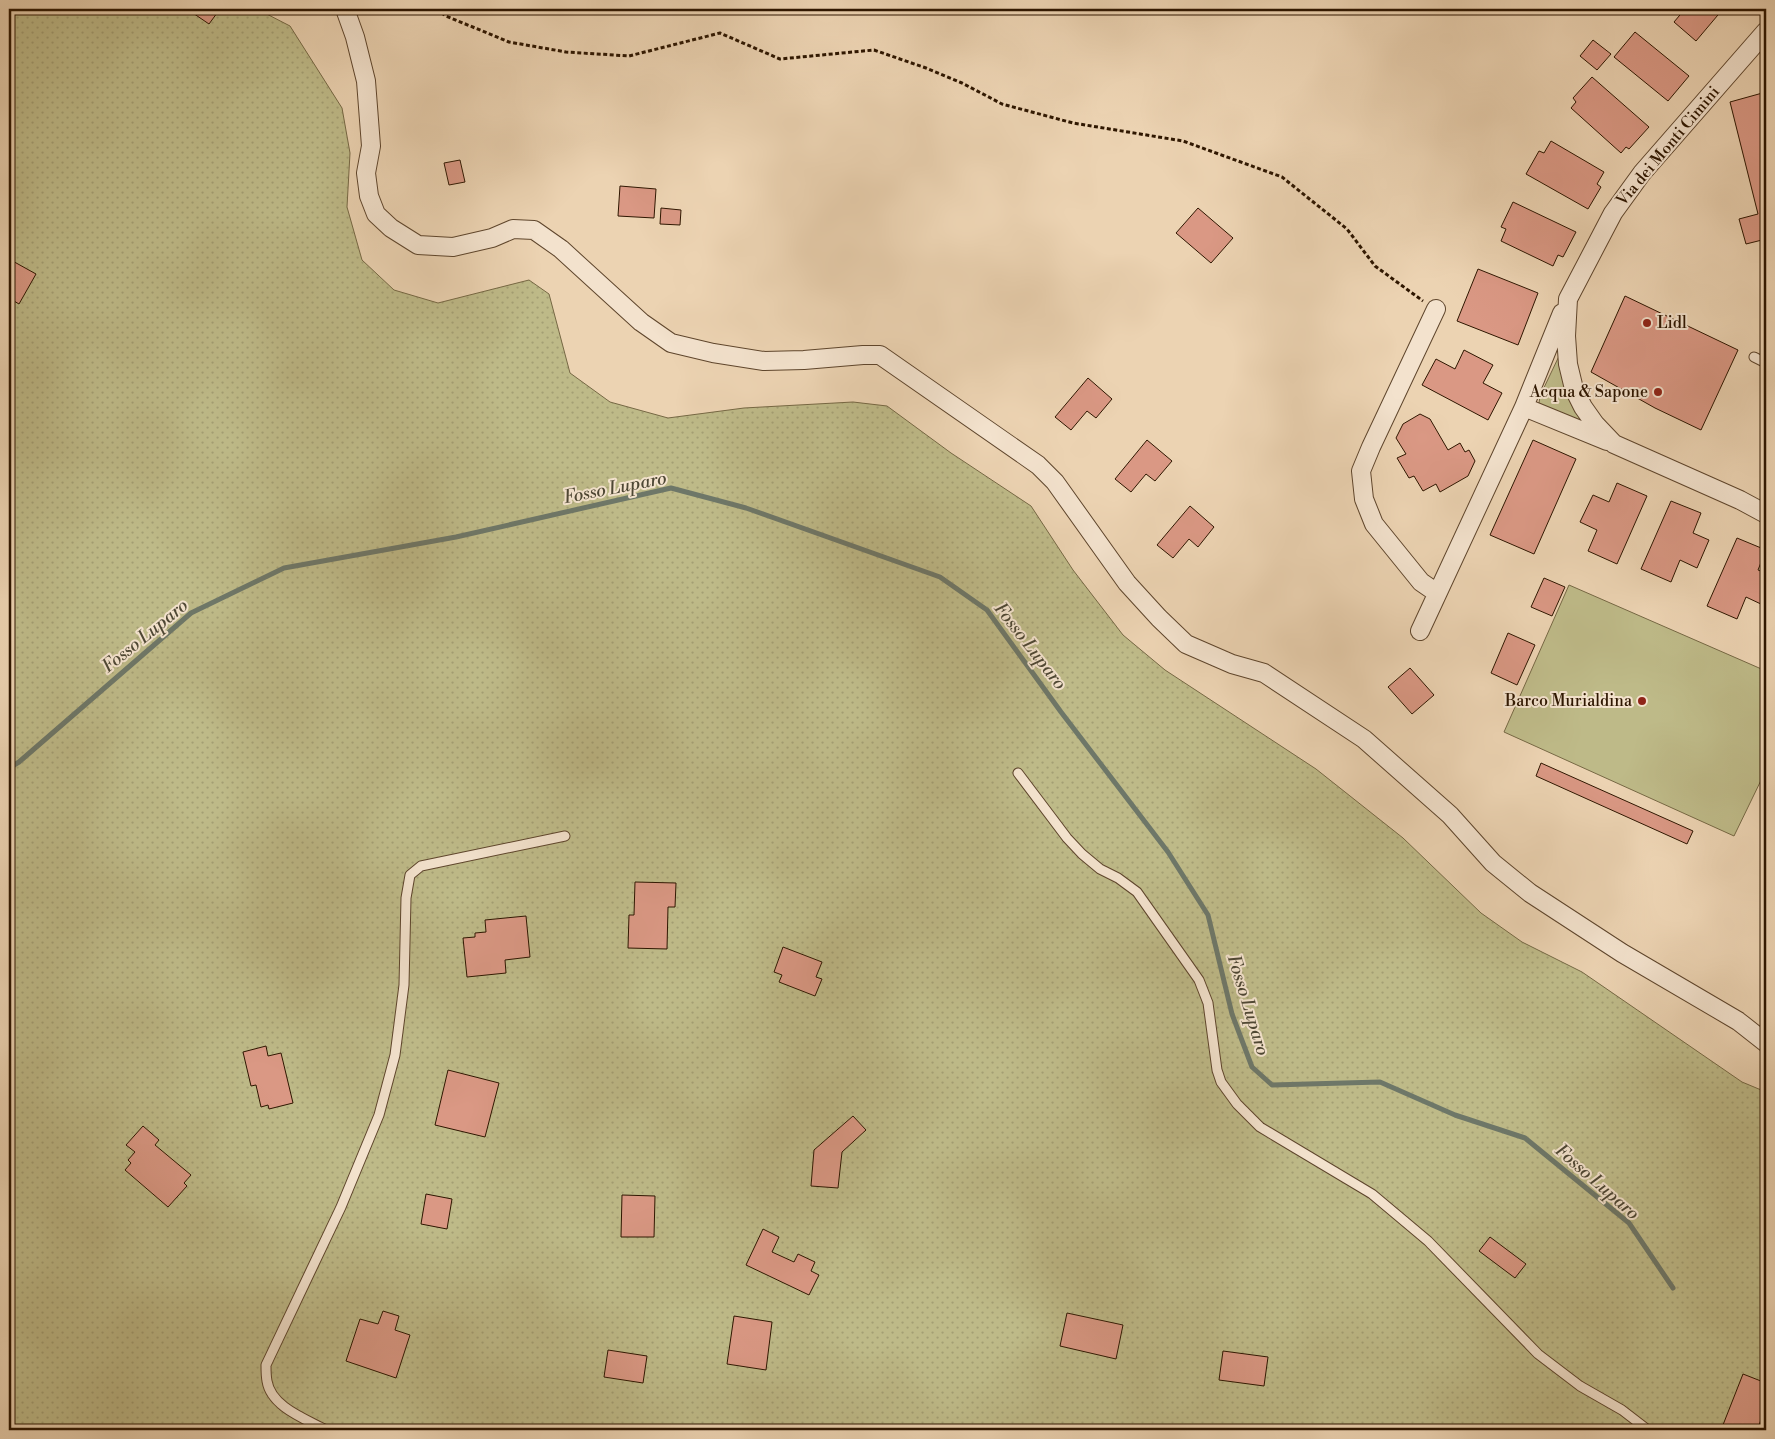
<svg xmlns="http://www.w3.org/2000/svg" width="1775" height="1439" font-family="'Libre Bodoni',serif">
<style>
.green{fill:#beba88;stroke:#766844}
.park{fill:url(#park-dots);stroke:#766844}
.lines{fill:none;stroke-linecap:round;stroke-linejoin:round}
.stream{stroke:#6e7768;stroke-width:5}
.building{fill:#da9884;stroke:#2e1600}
.service-casing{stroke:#5e452c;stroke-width:11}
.minor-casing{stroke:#5e452c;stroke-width:20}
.path{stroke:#2e1600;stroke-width:3;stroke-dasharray:4 2.5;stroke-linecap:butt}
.service{stroke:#f3e2cd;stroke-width:9}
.minor{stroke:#f3e2cd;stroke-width:18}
.poi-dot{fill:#8f2418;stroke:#f3e2cd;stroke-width:2}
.labels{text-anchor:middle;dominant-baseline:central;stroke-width:4;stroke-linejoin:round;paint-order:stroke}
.street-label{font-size:16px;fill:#2e1600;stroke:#f3e2cd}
.poi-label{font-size:16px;fill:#2e1600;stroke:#f3e2cd;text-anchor:end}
.water-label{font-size:18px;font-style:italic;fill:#4e4734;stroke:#f3e2cd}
</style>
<defs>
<pattern id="park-dots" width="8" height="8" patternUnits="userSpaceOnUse" patternTransform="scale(1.25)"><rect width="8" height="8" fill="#beba88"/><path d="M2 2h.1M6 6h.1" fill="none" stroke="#a49f74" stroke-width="1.8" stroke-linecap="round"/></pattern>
</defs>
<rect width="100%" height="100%" fill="#ecd3b2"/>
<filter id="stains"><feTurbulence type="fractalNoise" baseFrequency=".004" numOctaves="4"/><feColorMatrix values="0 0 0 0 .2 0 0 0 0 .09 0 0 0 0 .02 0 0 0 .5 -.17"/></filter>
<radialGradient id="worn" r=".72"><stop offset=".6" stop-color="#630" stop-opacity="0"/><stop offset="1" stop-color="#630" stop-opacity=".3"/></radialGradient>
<path class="green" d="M1560 354 1574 408 1589 429 1541 407 1539 403 1540 396Z
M1569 585 1766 671V770L1734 836 1504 732Z"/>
<path class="park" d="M9 9H257L290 26 342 108 350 153 347 207 362 260 394 290 438 303 529 280 549 294 570 373 610 402 668 418 744 408 853 402 887 406 951 453 1031 506 1073 570 1123 635 1165 670 1316 769 1403 838 1481 913 1522 942 1582 972 1742 1082 1766 1092V1430H9Z"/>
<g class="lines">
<path class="stream" d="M9 768 19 762 191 613 284 568 456 537 671 488 746 508 940 577 987 610 1061 712 1168 852 1208 915 1232 1014 1252 1067 1272 1085 1380 1082 1455 1115 1525 1138 1629 1223 1673 1288"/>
</g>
<path class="building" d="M187 9H220L209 24Z
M1685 9H1723L1696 41 1674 22Z
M1635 32 1689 76 1668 101 1614 57Z
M1593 40 1611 54 1597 70 1580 56Z
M1592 77 1649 127 1629 149 1626 147 1621 153 1571 108 1576 102 1573 98Z
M1766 92V239L1746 244 1739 219 1758 214 1730 102Z
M1551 141 1604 172 1597 184 1601 187 1588 209 1526 174 1539 151 1544 153Z
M460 160 465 182 449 185 444 163Z
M620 186 656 189 654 218 618 216Z
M1513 202 1576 232 1563 257 1558 255 1553 266 1501 241 1506 229 1501 227Z
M661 208 681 210 680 225 660 224Z
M1198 208 1233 238 1211 263 1176 233Z
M9 259 36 274 19 304 9 298Z
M1478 269 1538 293 1518 345 1457 321Z
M1625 296 1738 350 1701 430 1655 408 1591 372Z
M1464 350 1493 365 1483 383 1502 393 1488 420 1422 385 1436 359 1455 369Z
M1088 378 1112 399 1096 418 1087 411 1071 430 1055 417Z
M1420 414 1430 419 1448 450 1460 443 1465 452 1469 450 1475 461 1468 476 1440 492 1436 484 1423 491 1414 476 1409 478 1397 458 1406 454 1396 438 1403 424Z
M1147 440 1172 461 1155 481 1146 474 1131 492 1115 479Z
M1533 440 1576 459 1534 554 1490 535Z
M1617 483 1647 496 1617 564 1588 551 1597 530 1580 522 1593 495 1609 502Z
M1671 501 1701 513 1693 533 1709 540 1697 568 1680 560 1671 582 1641 569Z
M1190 506 1214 527 1198 547 1189 539 1173 558 1157 545Z
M1737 538 1766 550 1758 570 1766 573V597L1763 605 1746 597 1737 619 1707 606Z
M1544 578 1565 587 1552 616 1531 607Z
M1508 633 1535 645 1517 685 1491 673Z
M1410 668 1434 695 1412 714 1388 687Z
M1541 763 1693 831 1687 844 1536 776Z
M635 882 676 883 675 907H668L667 949 628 948 629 915H634Z
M526 916 530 957 505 960 506 973 467 977 463 938 475 937V933L486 932 485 920Z
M783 947 822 962 816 977 822 979 815 996 779 982 782 975 774 972Z
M266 1046 268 1056 281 1053 293 1103 269 1109 268 1105 261 1107 256 1085 251 1086 243 1052Z
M448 1070 499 1083 485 1137 435 1125Z
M853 1116 866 1130 842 1152 838 1188 811 1186 814 1150Z
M143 1126 159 1140 155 1145 191 1175 184 1183 187 1186 168 1207 125 1170 131 1163 128 1160 135 1152 126 1145Z
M426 1194 452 1199 447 1229 421 1224Z
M622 1195 655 1196 654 1237H621Z
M763 1229 779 1237 772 1252 794 1262 798 1254 815 1262 811 1271 819 1275 809 1295 746 1265Z
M1490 1237 1526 1264 1515 1278 1479 1251Z
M383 1311 399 1316 395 1330 410 1335 396 1378 346 1361 360 1319 378 1324Z
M1067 1313 1123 1325 1116 1359 1060 1346Z
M734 1316 772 1322 766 1370 727 1364Z
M608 1350 647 1356 643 1383 604 1377Z
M1223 1351 1268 1357 1264 1386 1219 1380Z
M1743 1374 1766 1383V1407L1757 1430H1721Z"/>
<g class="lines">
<defs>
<path id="service" d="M1754 357 1766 363
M1018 773 1067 838 1082 854 1100 869 1118 878 1137 892 1199 980 1208 1003 1217 1070 1221 1082 1237 1104 1260 1127 1372 1194 1428 1241 1538 1354 1580 1386 1622 1410 1648 1430
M326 1430C306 1419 271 1407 267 1381 266 1376 266 1371 266 1365L341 1207 379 1115 395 1055 404 985 406 898 410 875 421 866 565 836"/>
<path id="minor" d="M345 9 355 37 366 81 371 146 366 173 369 196 376 214 391 228 418 245 453 247 492 238 513 229 534 230 561 249 641 322 671 343 713 353 764 361 804 360 863 355H880L1038 465 1055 482 1127 583 1159 618 1186 644 1232 664 1264 673 1364 739 1450 815 1493 863 1530 893 1622 953 1738 1021 1766 1043
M1766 31 1642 173 1613 213 1568 299 1566 336 1568 364 1574 389 1583 407 1595 424 1614 444 1740 500 1766 514
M1436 309 1371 447 1361 471 1364 499 1374 524 1421 582 1437 593
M1524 407 1607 441
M1420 631 1524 407 1562 313"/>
</defs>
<use href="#service" class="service-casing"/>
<use href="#minor" class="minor-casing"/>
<path class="path" d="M436 9 446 16 509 42 566 52 629 56 720 33 780 59 874 50 926 68 962 83 1002 104 1073 123 1183 141 1282 177 1347 229 1375 266 1423 301
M1054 9 1067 13 1085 9"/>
<use href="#service" class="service"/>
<use href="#minor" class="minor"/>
</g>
<g class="poi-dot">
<circle cx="1647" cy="323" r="5"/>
<circle cx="1658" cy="392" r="5"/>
<circle cx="1642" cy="701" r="5"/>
</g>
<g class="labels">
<g class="street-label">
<text transform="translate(1668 146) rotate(-50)">Via dei Monti Cimini</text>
</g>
<g class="poi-label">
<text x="1657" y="323" text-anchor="start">Lidl</text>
<text x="1648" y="392">Acqua &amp; Sapone</text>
<text x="1632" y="701">Barco Murialdina</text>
</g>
<g class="water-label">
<text transform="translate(615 488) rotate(-11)">Fosso Luparo</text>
<text transform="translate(145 636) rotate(-39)">Fosso Luparo</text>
<text transform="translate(1030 646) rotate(52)">Fosso Luparo</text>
<text transform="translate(1248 1005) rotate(73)">Fosso Luparo</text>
<text transform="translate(1597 1182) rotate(41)">Fosso Luparo</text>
</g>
</g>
<rect width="1775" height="1439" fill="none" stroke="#ecd3b2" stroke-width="30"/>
<rect x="10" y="10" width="1755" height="1419" fill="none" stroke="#2e1600" stroke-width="2.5"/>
<rect x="15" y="15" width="1745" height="1409" fill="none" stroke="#2e1600"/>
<rect width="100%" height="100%" filter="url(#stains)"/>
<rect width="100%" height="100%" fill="url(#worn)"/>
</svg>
